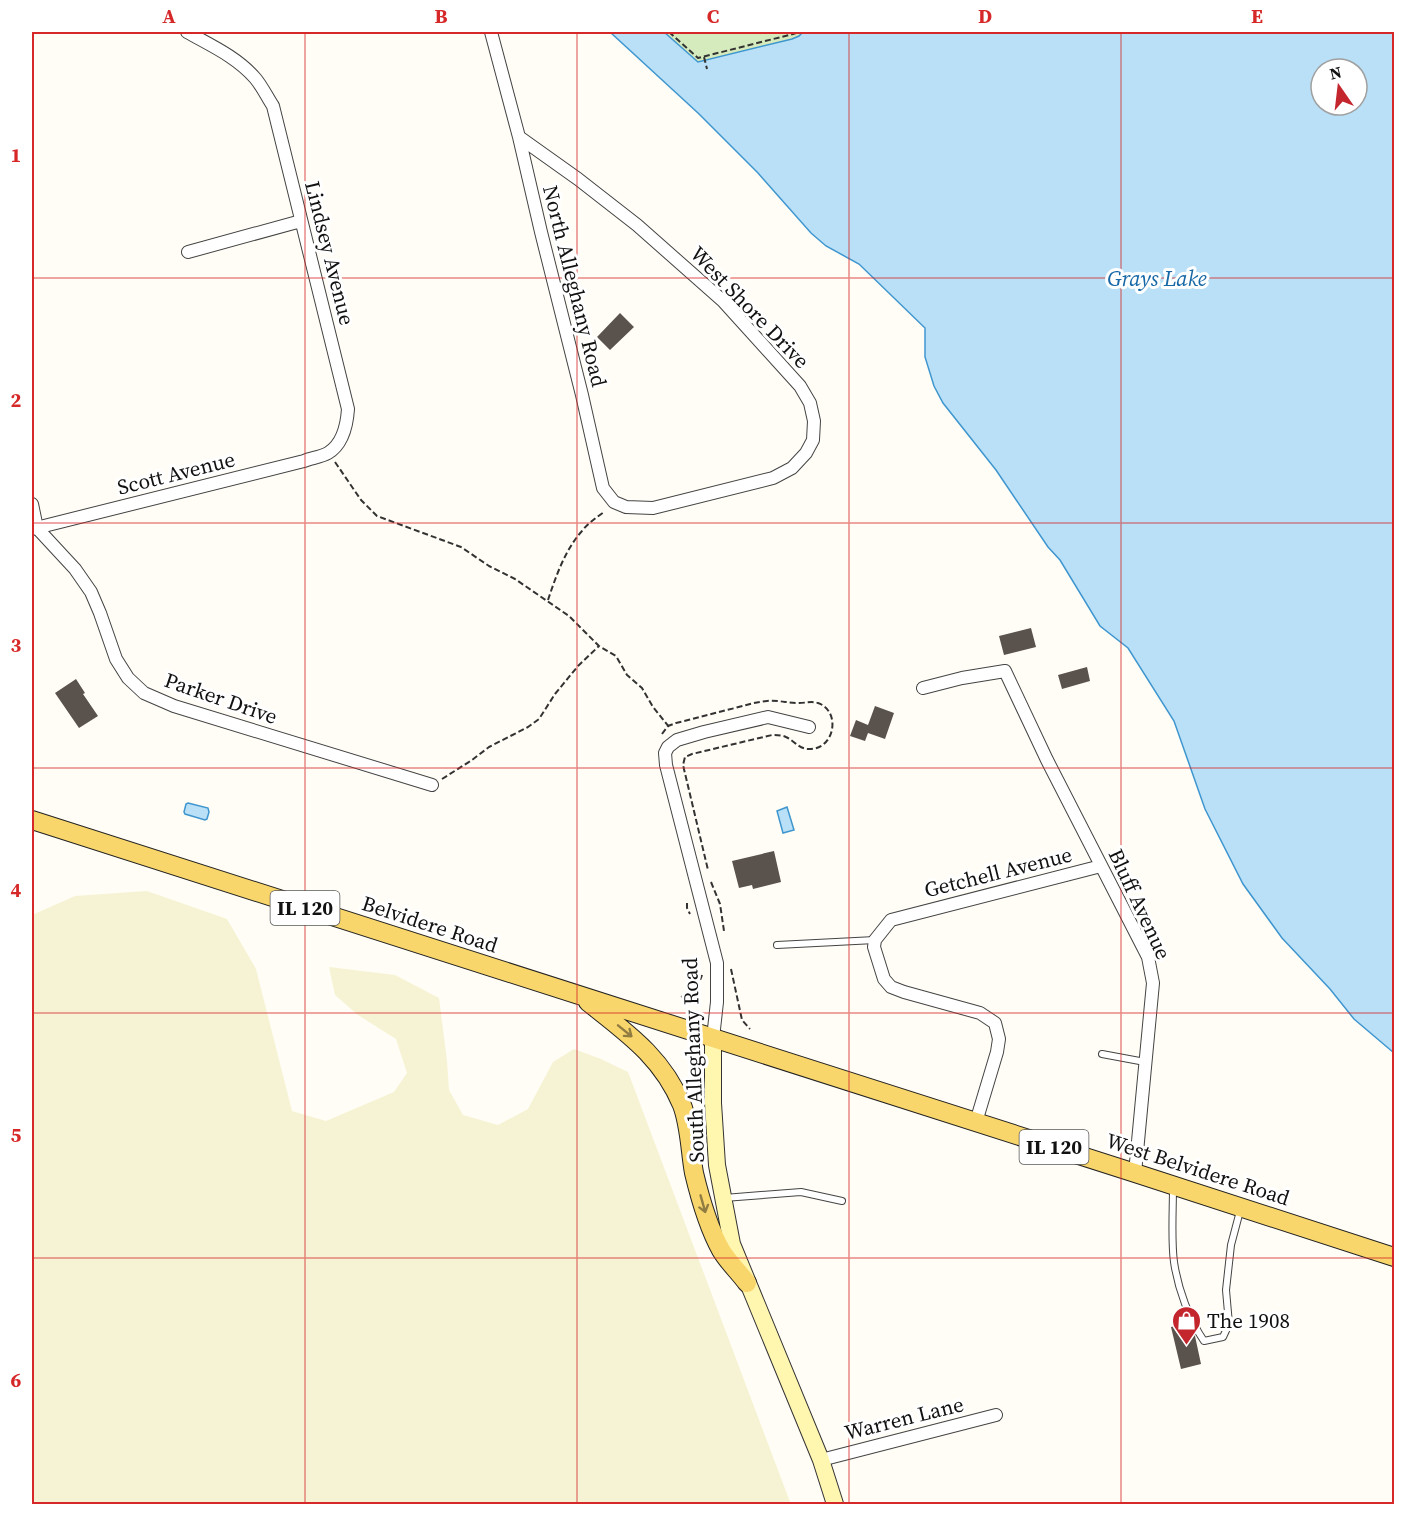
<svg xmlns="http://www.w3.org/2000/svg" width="1426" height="1536" font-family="'Source Serif 4',serif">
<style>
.farmland{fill:#f6f3d4}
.green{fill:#d5ebbd}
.water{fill:#b9e0f7;stroke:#3f96cf;stroke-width:1.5;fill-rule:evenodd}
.building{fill:#5a524d}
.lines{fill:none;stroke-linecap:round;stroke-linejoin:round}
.lane-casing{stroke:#444;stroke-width:8}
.street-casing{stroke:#444;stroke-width:14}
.secondary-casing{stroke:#333;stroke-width:18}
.primary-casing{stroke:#222;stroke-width:20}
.path{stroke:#333;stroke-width:2;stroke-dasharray:6 3;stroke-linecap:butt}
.lane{stroke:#fff;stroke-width:6}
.street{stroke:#fff;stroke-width:12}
.secondary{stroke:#fff6b0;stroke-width:16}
.primary{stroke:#f9d66b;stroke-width:18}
.oneway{stroke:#917d42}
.grid{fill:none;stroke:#d62828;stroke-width:1.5;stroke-opacity:0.55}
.labels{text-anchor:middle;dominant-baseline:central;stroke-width:6;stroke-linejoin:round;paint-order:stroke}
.shield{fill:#fff;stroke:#585858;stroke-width:1.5}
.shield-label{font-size:20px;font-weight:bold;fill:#111}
.street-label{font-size:21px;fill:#111;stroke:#fff}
.poi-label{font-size:21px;fill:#111;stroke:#fff;text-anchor:start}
.water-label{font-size:22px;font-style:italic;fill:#1768a6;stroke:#fff}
.neatline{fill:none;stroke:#d62828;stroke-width:2}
.grid-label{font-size:20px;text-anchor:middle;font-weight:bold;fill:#d62828}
</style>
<rect width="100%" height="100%" fill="#fffdf5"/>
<path class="farmland" d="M147 891 227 919 256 969 292 1111 326 1121 394 1092 407 1073 396 1039 358 1015 335 995 329 967 395 975 439 998 447 1061 449 1090 463 1115 498 1125 528 1109 553 1062 574 1049 601 1059 628 1072 790 1502 781 1504H32V915L75 896Z"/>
<path class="green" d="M664 32H803L799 36 792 39 698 62Z"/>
<path class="water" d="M610 32H664L698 62 792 39 799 36 803 32H1394V1053L1354 1019 1330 989 1282 938 1243 884 1205 809 1174 721 1128 648 1100 626 1060 560 1048 547 996 470 943 403 934 386 925 357V328L859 264 826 246 811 233 758 173 698 113ZM1321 69H1357V105H1321Z
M188 803 208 808 209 812 207 819 205 820 185 814 184 812 186 804Z
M787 807 794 830 783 833 777 811Z"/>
<path class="building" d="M620 313 634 327 610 350 597 337Z
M1031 628 1036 647 1004 655 999 636Z
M1087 667 1090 681 1062 689 1058 675Z
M76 679 85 693 83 694 98 716 79 728 55 693Z
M875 706 894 713 885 739 868 733 865 741 850 736 856 720 868 725Z
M774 851 781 882 753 889 752 885 739 888 732 861Z
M1188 1323 1195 1336 1201 1364 1181 1369 1171 1327Z"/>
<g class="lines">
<defs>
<path id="lane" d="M777 945 875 940
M1102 1054 1145 1062
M1173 1187C1173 1211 1171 1240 1174 1262 1178 1289 1189 1319 1204 1341L1223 1337 1229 1324 1226 1290 1231 1245 1240 1211
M724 1198 801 1192 842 1201"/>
<path id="street" d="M491 32 519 137 541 232 582 395 603 488 614 502 626 507 653 508 773 478 792 468 806 453 813 440 814 421 810 403 800 386 723 301 637 225 578 179 519 137
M188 252 301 221
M32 504 37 528 75 569 91 592 100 613 116 659 128 678 144 693 174 706 432 785
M32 529 304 461C311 458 321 457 328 453 343 444 347 424 348 409L273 106C267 97 262 86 255 78 237 57 210 45 187 32
M923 688 962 678 1005 671 1047 760 1148 957 1153 983 1135 1173
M713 1038 717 1002V963L666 765 665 753 668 747 677 740 704 732 768 717 809 727
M976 1122 997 1052 999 1039 995 1023 980 1013 904 992 891 987 884 979 874 947 875 940 891 920 1101 866
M821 1460 996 1415"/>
<path id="secondary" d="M713 1038V1103L717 1165 732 1244 821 1460 835 1504"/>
<path id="primary" d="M32 820 1135 1173 1394 1257
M588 1002C627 1033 662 1057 682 1105 690 1126 690 1151 694 1173 700 1198 708 1227 721 1250 728 1262 739 1272 747 1283"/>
</defs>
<use href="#lane" class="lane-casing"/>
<use href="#street" class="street-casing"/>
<use href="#secondary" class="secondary-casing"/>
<use href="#primary" class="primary-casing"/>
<path class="path" d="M669 32 698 58 793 34 799 32
M704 57 707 69
M335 462 361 500 377 516 461 547 489 566 515 579 569 616 599 646 616 656 627 675 642 688 653 707 669 727
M548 600C556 576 565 550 582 531 588 523 596 518 604 512
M662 734 668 726 676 723C696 718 715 713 735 708 746 705 756 702 767 701 778 700 788 703 799 703 806 703 811 701 818 703 841 711 835 748 811 749 799 750 795 741 786 737 782 735 777 735 772 735L692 754 685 757 683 765 708 870
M442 779 472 760 489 747 528 727 539 719 555 694 578 666 599 646
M711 882 720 904 724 931
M687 903V908L690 914
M731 969 742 1020 750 1029
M681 997C693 993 698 987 702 975"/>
<use href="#lane" class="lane"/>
<use href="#street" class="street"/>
<use href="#secondary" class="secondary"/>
<use href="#primary" class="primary"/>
</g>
<defs><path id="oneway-shaft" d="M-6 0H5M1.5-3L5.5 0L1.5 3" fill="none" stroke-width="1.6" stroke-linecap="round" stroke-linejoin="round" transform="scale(1.5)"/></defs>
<g class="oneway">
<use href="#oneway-shaft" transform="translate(625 1031) rotate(39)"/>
<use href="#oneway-shaft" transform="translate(703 1204) rotate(74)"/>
</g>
<path class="grid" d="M305 32V1504M577 32V1504M849 32V1504M1121 32V1504M32 278H1394M32 523H1394M32 768H1394M32 1013H1394M32 1258H1394"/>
<defs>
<symbol id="shop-pin" viewBox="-11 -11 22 30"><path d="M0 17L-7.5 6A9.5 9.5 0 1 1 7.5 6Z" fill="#c4262e" stroke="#fff"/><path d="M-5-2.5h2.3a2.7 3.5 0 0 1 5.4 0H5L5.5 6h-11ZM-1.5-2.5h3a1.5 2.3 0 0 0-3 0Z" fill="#fff"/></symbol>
</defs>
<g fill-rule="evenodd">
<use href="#shop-pin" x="1170" y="1304" width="33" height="45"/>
</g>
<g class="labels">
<g class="shield">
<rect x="270.5" y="891" width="69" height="34" rx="4.5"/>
<rect x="1019.5" y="1130" width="69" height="34" rx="4.5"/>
</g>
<g class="shield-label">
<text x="305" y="908">IL 120</text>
<text x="1054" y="1147">IL 120</text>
</g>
<g class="street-label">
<text transform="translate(330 253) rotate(76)">Lindsey Avenue</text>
<text transform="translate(575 286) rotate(76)">North Alleghany Road</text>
<text transform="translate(750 307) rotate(46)">West Shore Drive</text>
<text transform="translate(176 473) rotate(-14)">Scott Avenue</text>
<text transform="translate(221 698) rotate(19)">Parker Drive</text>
<text transform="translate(998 872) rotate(-14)">Getchell Avenue</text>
<text transform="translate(1140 904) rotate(65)">Bluff Avenue</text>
<text transform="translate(430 924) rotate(18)">Belvidere Road</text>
<text transform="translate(693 1060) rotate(-92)">South Alleghany Road</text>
<text transform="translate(1198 1169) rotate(18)">West Belvidere Road</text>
<text transform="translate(904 1418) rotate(-14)">Warren Lane</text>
</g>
<g class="poi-label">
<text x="1207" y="1320">The 1908</text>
</g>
<g class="water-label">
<text x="1157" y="278">Grays Lake</text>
</g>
</g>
<rect width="1426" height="1536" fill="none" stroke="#ffffff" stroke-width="66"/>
<g transform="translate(1339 87) rotate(346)"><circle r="28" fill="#ffffff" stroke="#a0a0a0" stroke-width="1.5"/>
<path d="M0-4.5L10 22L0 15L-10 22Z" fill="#c4262e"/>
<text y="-9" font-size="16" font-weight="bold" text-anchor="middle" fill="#111111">N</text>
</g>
<rect x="33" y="33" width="1360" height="1470" class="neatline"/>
<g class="grid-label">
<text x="169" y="23">A</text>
<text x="441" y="23">B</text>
<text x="713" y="23">C</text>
<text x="985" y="23">D</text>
<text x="1257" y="23">E</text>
<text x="16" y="162">1</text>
<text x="16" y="407">2</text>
<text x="16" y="652">3</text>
<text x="16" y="897">4</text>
<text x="16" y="1142">5</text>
<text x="16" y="1387">6</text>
</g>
</svg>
